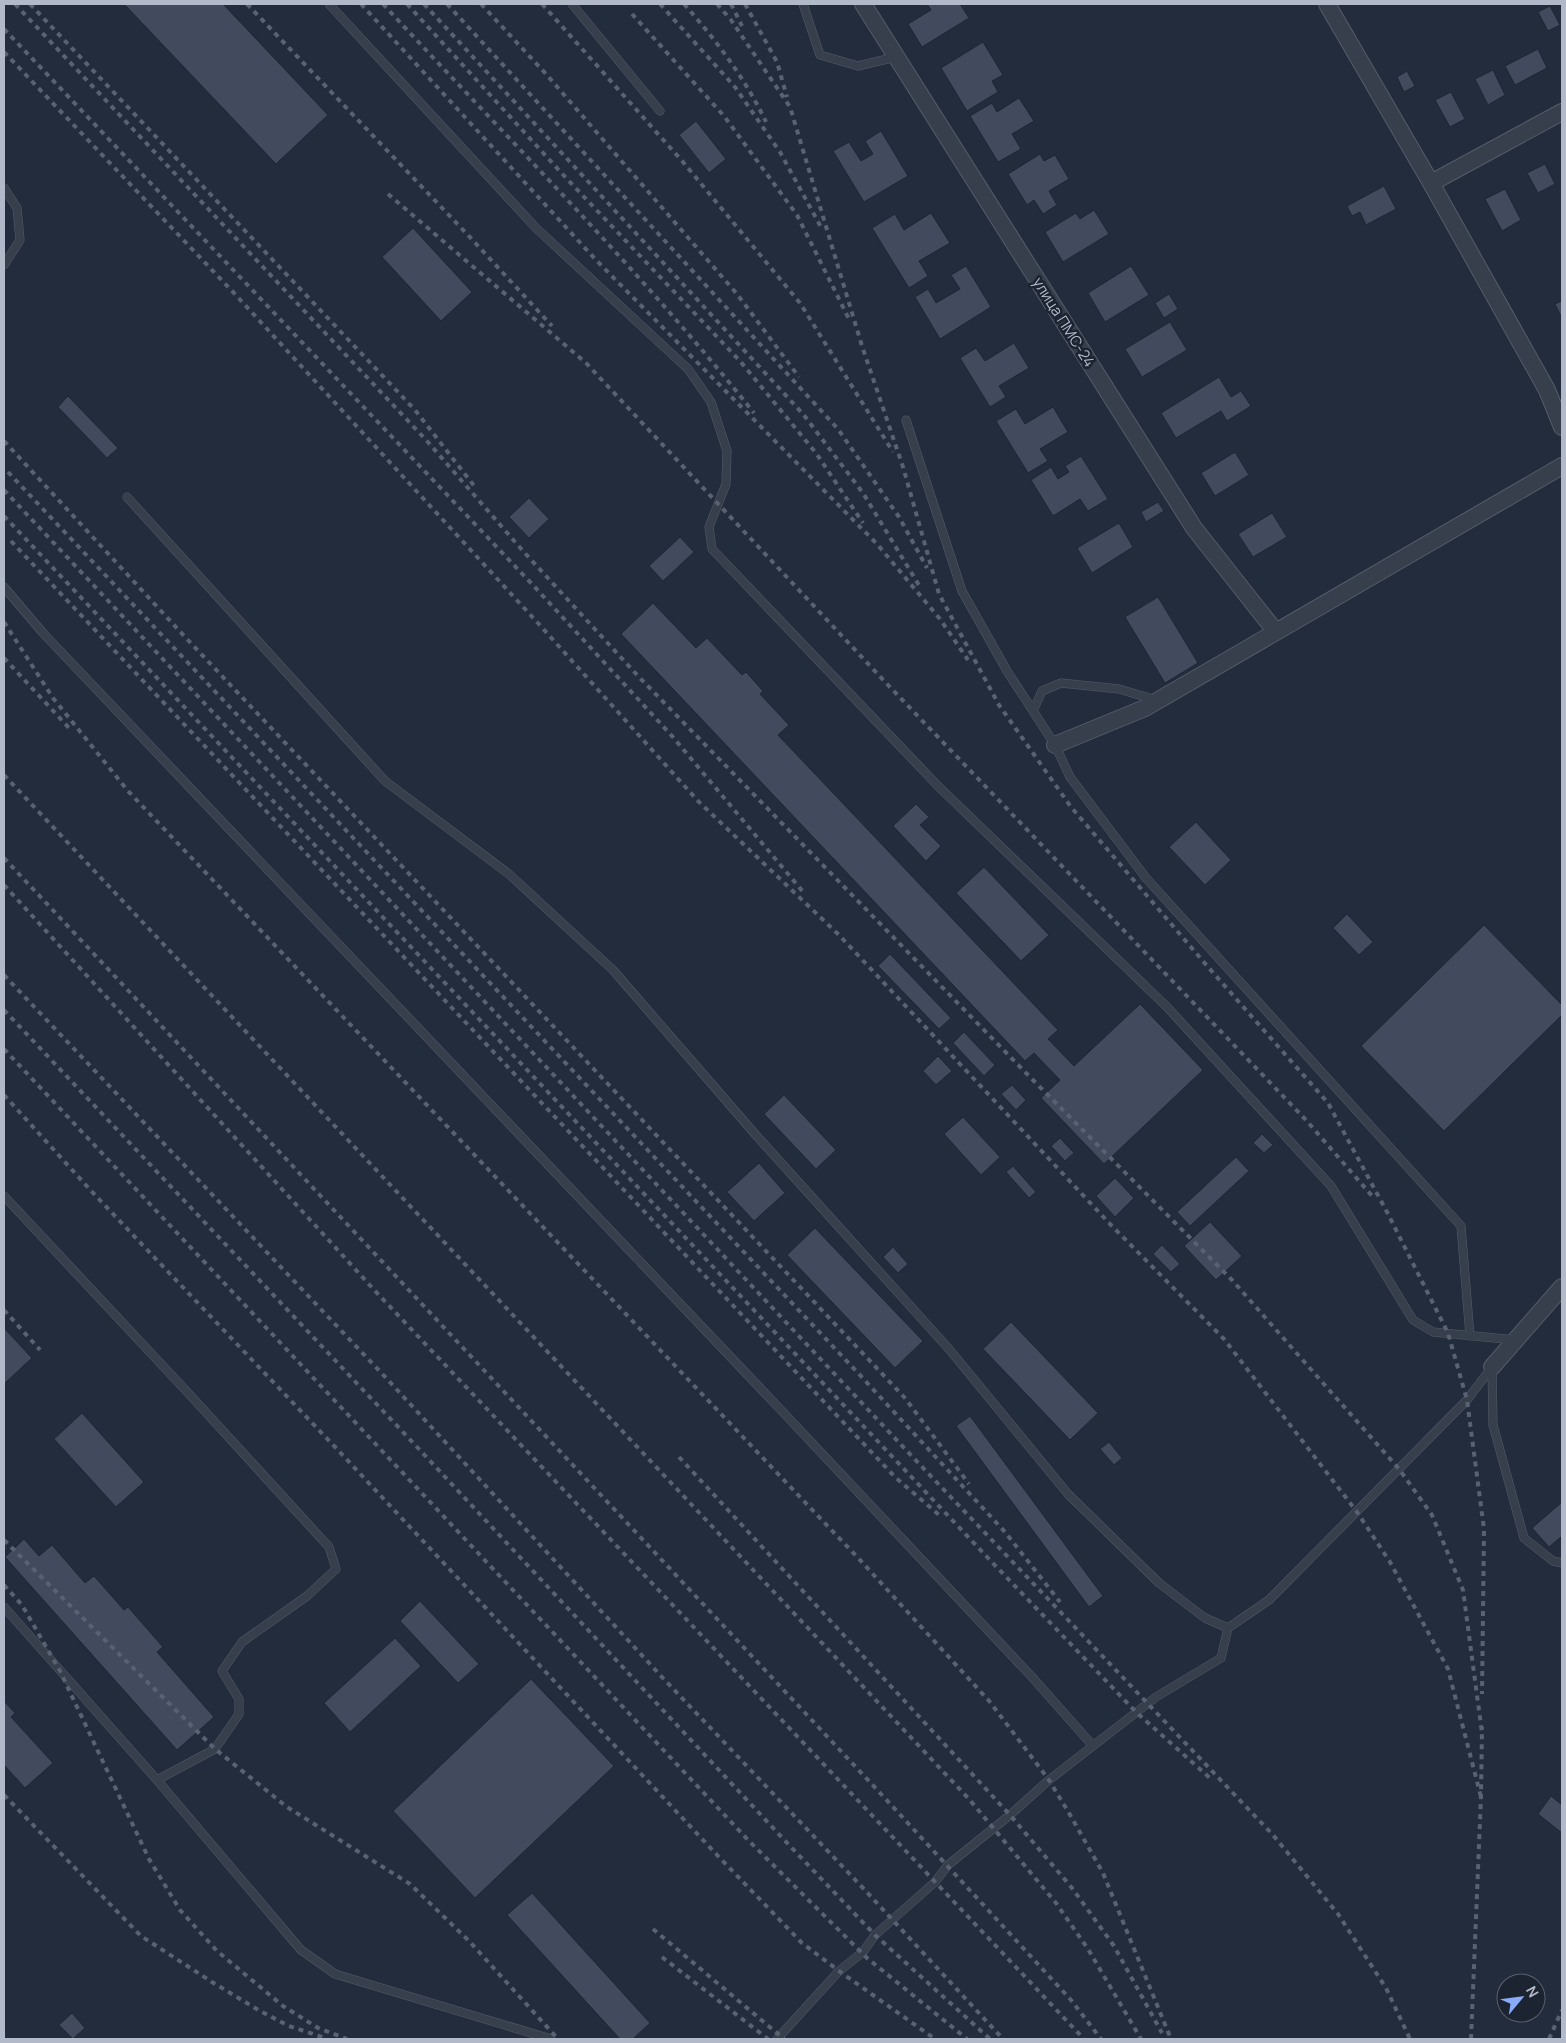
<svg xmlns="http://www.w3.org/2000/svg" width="1566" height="2043" font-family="Manrope,sans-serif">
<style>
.building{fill:#424b5e;stroke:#1e2533}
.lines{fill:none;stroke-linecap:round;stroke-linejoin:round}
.lane-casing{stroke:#555c6a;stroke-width:9}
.street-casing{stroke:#555c6a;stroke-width:18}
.lane{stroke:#373e4c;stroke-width:8}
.street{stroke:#373e4c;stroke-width:16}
.rail{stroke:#596273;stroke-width:4;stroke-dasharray:5 5;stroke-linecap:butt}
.labels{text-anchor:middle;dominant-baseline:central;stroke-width:5;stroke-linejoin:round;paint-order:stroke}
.street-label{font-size:15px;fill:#b2b9c8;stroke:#1c2331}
</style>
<rect width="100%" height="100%" fill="#232c3c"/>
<path class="building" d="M124 4H223L328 115 276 164Z
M927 4H960L969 18 922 47 908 24 931 10Z
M1550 6 1560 25 1548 31 1538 12Z
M983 42 1003 75 992 81 998 92 967 111 941 68Z
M1538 49 1547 68 1515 85 1505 66Z
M1493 70 1505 95 1488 105 1475 79Z
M1407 71 1415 86 1404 92 1397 77Z
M1451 92 1465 119 1450 127 1435 100Z
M1019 98 1034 121 1012 134 1021 149 998 162 970 116 992 103 997 112Z
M696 121 726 159 709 173 679 135Z
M881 131 908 176 864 202 833 151 849 142 861 161 873 154 865 141Z
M1040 154 1044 161 1055 155 1069 179 1049 191 1057 205 1043 214 1034 200 1027 205 1008 174Z
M1545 164 1555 184 1538 193 1527 173Z
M1384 186 1396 209 1366 225 1360 212 1352 216 1347 206Z
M1505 189 1521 220 1502 231 1485 199Z
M1094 210 1109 234 1063 262 1045 232 1076 213 1080 219Z
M931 213 950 243 919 261 928 276 909 288 872 228 895 214 904 230Z
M413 228 472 292 441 321 382 257Z
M966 266 991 307 940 339 915 297 928 289 936 303 960 289 951 275Z
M1131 266 1149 295 1105 322 1088 293Z
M1169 294 1178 309 1164 318 1155 303Z
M1562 301V318L1555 304Z
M1170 322 1187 350 1142 377 1125 349Z
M1014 343 1029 368 999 386 1006 397 990 407 960 358 976 348 985 361Z
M1219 377 1231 397 1241 391 1251 406 1227 421 1221 411 1176 438 1161 413Z
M68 396 118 448 107 458 58 407Z
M1053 407 1068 432 1040 449 1048 461 1028 473 996 421 1016 409 1025 424Z
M1235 452 1249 475 1215 496 1201 473Z
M1081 456 1108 499 1088 511 1080 499 1053 516 1031 480 1051 467 1058 479 1069 472 1065 466Z
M529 498 549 519 529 538 509 517Z
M1158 502 1164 511 1146 522 1141 512Z
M1272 513 1287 537 1253 557 1238 534Z
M1119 523 1133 547 1092 573 1077 548Z
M680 537 694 552 663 581 649 566Z
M1158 597 1198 663 1165 683 1125 617Z
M653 603 696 648 707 638 742 675 746 672 763 691 760 694 789 725 778 735 1058 1030 1048 1039 1074 1066 1140 1004 1203 1070 1104 1164 1041 1098 1060 1080 1034 1053 1025 1061 621 634Z
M916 804 929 817 920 825 941 846 926 861 893 826Z
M1196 822 1231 860 1205 885 1169 847Z
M984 867 1049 935 1021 961 956 893Z
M1347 914 1373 942 1359 955 1333 928Z
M1484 925 1562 1005V1015L1444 1131 1361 1046Z
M890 954 951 1018 939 1029 878 966Z
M964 1032 995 1065 984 1076 953 1043Z
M938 1056 952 1071 936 1085 923 1071Z
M1012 1085 1026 1100 1016 1110 1001 1094Z
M784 1095 836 1150 816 1169 764 1114Z
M963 1117 1000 1157 981 1175 944 1134Z
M1262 1134 1273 1145 1264 1153 1253 1143Z
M1060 1138 1074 1153 1065 1161 1051 1146Z
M1236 1157 1249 1171 1190 1226 1177 1212Z
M759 1163 785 1193 754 1221 727 1192Z
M1013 1166 1036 1192 1029 1198 1006 1172Z
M1115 1178 1134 1198 1115 1217 1096 1196Z
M1210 1222 1242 1256 1216 1280 1184 1246Z
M815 1228 923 1341 895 1368 787 1255Z
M1162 1245 1180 1264 1171 1272 1153 1254Z
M893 1247 908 1264 898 1273 883 1257Z
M1011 1322 1098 1413 1070 1440 983 1349Z
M4 1328 32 1358 4 1384Z
M82 1413 144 1482 116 1507 54 1439Z
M970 1416 1103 1596 1089 1607 956 1426Z
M1109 1442 1122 1458 1114 1465 1100 1449Z
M1562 1502V1536L1549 1547 1532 1528Z
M24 1539 39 1556 52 1545 85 1583 94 1576 124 1610 128 1607 163 1647 157 1652 214 1717 177 1750 5 1557Z
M420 1601 479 1664 458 1683 400 1621Z
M395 1638 421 1666 350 1732 324 1703Z
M531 1679 614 1766 475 1898 393 1811Z
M4 1701 15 1713 11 1717 53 1763 25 1788 4 1765Z
M1551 1796 1562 1805V1833L1538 1814Z
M532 1893 650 2023 633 2039H620L507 1915Z
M72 2013 85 2028 73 2039 59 2025Z"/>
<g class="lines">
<defs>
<path id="lane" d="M329 4 536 228 688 369 711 402 727 451 726 484 709 527 712 549 938 786 1167 1007 1331 1186 1413 1320 1433 1332 1516 1340
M572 4 660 111
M803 4 820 55 858 66 896 57
M4 188 17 208 20 240 4 265
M906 420 962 591 1007 671 1033 711
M127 497 385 781 510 875 613 970 755 1134 949 1349 1068 1494 1159 1583 1205 1618 1228 1628 1269 1600 1467 1400 1492 1367
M4 587 43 633 780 1409 1032 1677 1093 1746
M1156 700 1119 689 1061 683 1042 691 1033 711 1055 745 1070 777 1146 878 1461 1226 1470 1336
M4 1196 190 1395 329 1547 336 1569 307 1596 242 1642 222 1671 239 1699V1714L215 1749 157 1780
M1492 1367 1493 1425 1524 1538 1553 1561 1562 1563
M4 1607 157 1780 301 1950 335 1974 551 2039
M777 2039 839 1971 863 1952 875 1935 935 1882 948 1865 1010 1815 1049 1780 1156 1697 1221 1658 1228 1628"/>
<path id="street" d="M863 4 1194 528 1276 632
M1327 4 1431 183 1547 390 1562 427
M1431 183 1562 112
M1055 745 1145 708 1562 466
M1492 1367 1562 1287"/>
</defs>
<use href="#lane" class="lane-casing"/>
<use href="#street" class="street-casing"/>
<use href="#lane" class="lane"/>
<use href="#street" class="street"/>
<path class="rail" d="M15 4 427 441 523 551 638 676 1028 1075 1232 1280 1399 1469 1432 1515 1463 1590 1482 1733
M30 4 415 410 475 487
M247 4 467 234 552 326
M361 4 596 260 877 544 940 619 968 660
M383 4C508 139 639 269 754 413
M407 4 567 179 740 361 816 453 863 523
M424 4 803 414 863 493 920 587
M447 4 838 429 899 517 927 568
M481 4 546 74 737 294 799 377
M542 4 683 162 800 303 893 452
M660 4 735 87 780 152 822 229
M684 4C716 40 745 78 766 122
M717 4 731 20 790 107 862 346 903 467 939 594 999 705 1071 807 1208 967 1328 1103 1387 1212 1448 1333 1467 1400 1484 1529 1482 1694
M731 4 742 26
M745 4 777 62 787 97
M632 14 724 116 797 215 849 319
M4 29 531 583 672 736 804 893
M4 52 233 292 537 622 698 801 839 935 1110 1224 1224 1339 1357 1512 1390 1562 1448 1669 1481 1797
M388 194 586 363 888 685 1305 1119 1373 1197
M4 441 186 638 905 1398 969 1484
M8 472 858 1373 1005 1532 1060 1602
M4 490 906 1450 1273 1835 1338 1914 1386 1988 1410 2039
M4 516 988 1558 1136 1712 1211 1779
M11 541 895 1477 939 1515
M4 622 53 698 128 791 860 1560 990 1702 1049 1780 1069 1813 1103 1873 1171 2039
M4 658 70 729
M4 775 969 1799 1056 1903 1088 1949 1141 2039
M4 858 882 1795 1071 2000 1101 2039
M4 885 377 1293 1084 2039
M4 975 388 1380 661 1676 863 1888 1003 2039
M4 1010 418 1448 789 1845 875 1935 990 2039
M4 1049 749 1841 867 1958 967 2039
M4 1095 94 1194 336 1448 718 1856 802 1943 839 1971 935 2039
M4 1310 40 1350
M679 1457 1010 1815 1072 1888 1114 1946 1162 2033
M4 1540 215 1749 287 1807 410 1884 470 1942 558 2039
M4 1585 22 1605 60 1671 149 1859 180 1910 217 1951 283 2006 318 2028 347 2039
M4 1795 141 1936 212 1982 260 2011 289 2026 325 2038
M653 1929 784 2039
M662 1957 768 2039
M1471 2039 1481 1797 1482 1727
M1549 2039 1562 2010"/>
</g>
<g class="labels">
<g class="street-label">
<text transform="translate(1064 322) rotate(58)">улица ПМС-24</text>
</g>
</g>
<rect width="1566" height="2043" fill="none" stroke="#b2b9c8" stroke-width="10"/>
<g transform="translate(1521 1998) rotate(61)"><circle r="24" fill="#1c2331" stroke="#585f6d"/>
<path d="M0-4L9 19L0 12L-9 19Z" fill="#88aaf7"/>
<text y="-8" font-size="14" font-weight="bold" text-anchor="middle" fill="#b2b9c8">N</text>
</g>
</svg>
